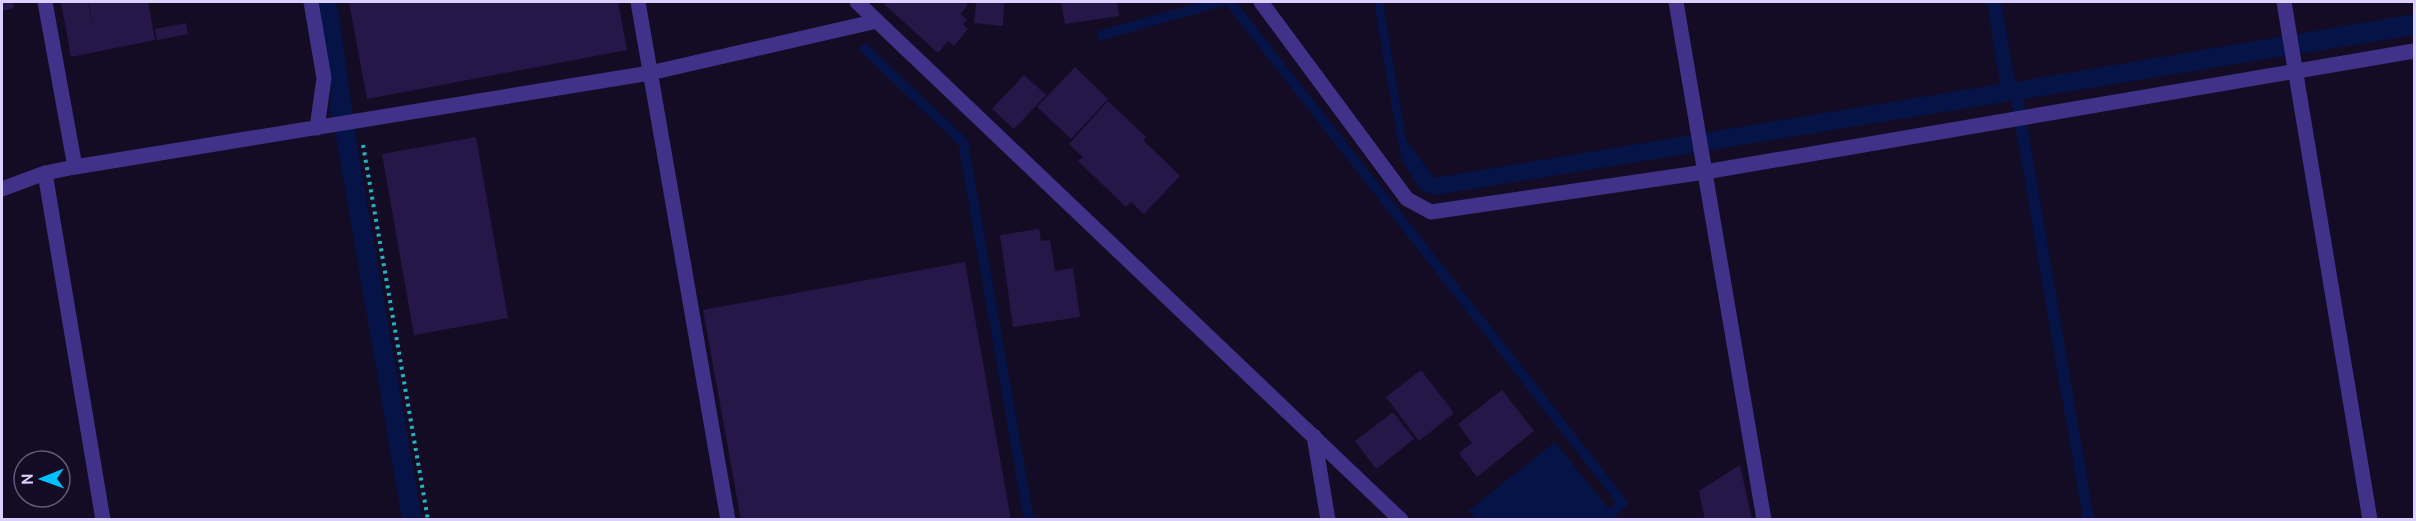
<svg xmlns="http://www.w3.org/2000/svg" width="2416" height="521" font-family="Cabin,sans-serif">
<style>
.water{fill:#051346}
.lines{fill:none;stroke-linecap:round;stroke-linejoin:round}
.stream{stroke:#051346;stroke-width:10}
.building{fill:#271648}
.path{stroke:#22b5c1;stroke-width:4;stroke-dasharray:3 4.5;stroke-linecap:butt}
.minor{stroke:#413289;stroke-width:15}
.tertiary{stroke:#413289;stroke-width:15}
</style>
<rect width="100%" height="100%" fill="#140c25"/>
<path class="water" d="M317 2H337L356 138 422 519H402L337 142 330 112 331 84Z
M1374 2H1383L1406 139 1434 178 2000 84 1987 2H2001L2015 82 2414 14V35L2023 99 2094 519 2083 520 2011 101 1435 195 1420 189 1401 159Z
M1555 442 1617 519H1477L1468 511Z"/>
<g class="lines">
<path class="stream" d="M1230 2 1623 503 1612 512
M1102 35 1220 2
M865 49 963 142 1029 520"/>
</g>
<path class="building" d="M2 2H13L14 8 2 11Z
M61 2H88L93 29 89 2H148L155 40 71 57Z
M349 2H618L627 50 367 99Z
M882 2H964L968 5 960 14 967 20 963 24 968 29 954 46 948 41 938 53Z
M976 2H1004L1003 26 974 23Z
M1061 2H1117L1119 16 1065 24Z
M186 23 188 34 157 40 155 29Z
M1075 67 1108 99 1071 139 1037 107Z
M1024 75 1046 95 1014 129 992 109Z
M1108 101 1146 137 1143 140 1180 176 1144 214 1131 202 1126 207 1078 161 1083 157 1069 144Z
M476 137 508 318 414 335 382 154Z
M1039 229 1041 241 1050 240 1055 271 1073 268 1080 317 1013 327 1000 235Z
M965 262 1011 520H741L703 310Z
M1421 370 1454 413 1419 441 1386 397Z
M1502 390 1534 431 1477 477 1459 453 1472 443 1458 424Z
M1393 412 1414 439 1376 469 1355 441Z
M1740 465 1752 520H1705L1699 491Z"/>
<g class="lines">
<path class="path" d="M363 145 428 520"/>
<path class="minor" d="M45 2 75 167
M311 2 324 78 317 128
M638 2 728 520
M1261 2 1407 199 1431 212 1705 172 2414 51
M1676 2 1764 520
M2284 2 2370 520
M45 173 103 520
M2 189 45 173 75 167 650 73 877 21
M1314 436 1328 520"/>
<path class="tertiary" d="M857 2 1401 520"/>
</g>
<rect width="2416" height="521" fill="none" stroke="#dcd0ff" stroke-width="6"/>
<g transform="translate(42 479) rotate(269)"><circle r="28" fill="#140c25" stroke="#645a7c" stroke-width="1.5"/>
<path d="M0-4.5L10 22L0 15L-10 22Z" fill="#00c0fb"/>
<text y="-9" font-size="16" font-weight="bold" text-anchor="middle" fill="#dcd0ff">N</text>
</g>
</svg>
